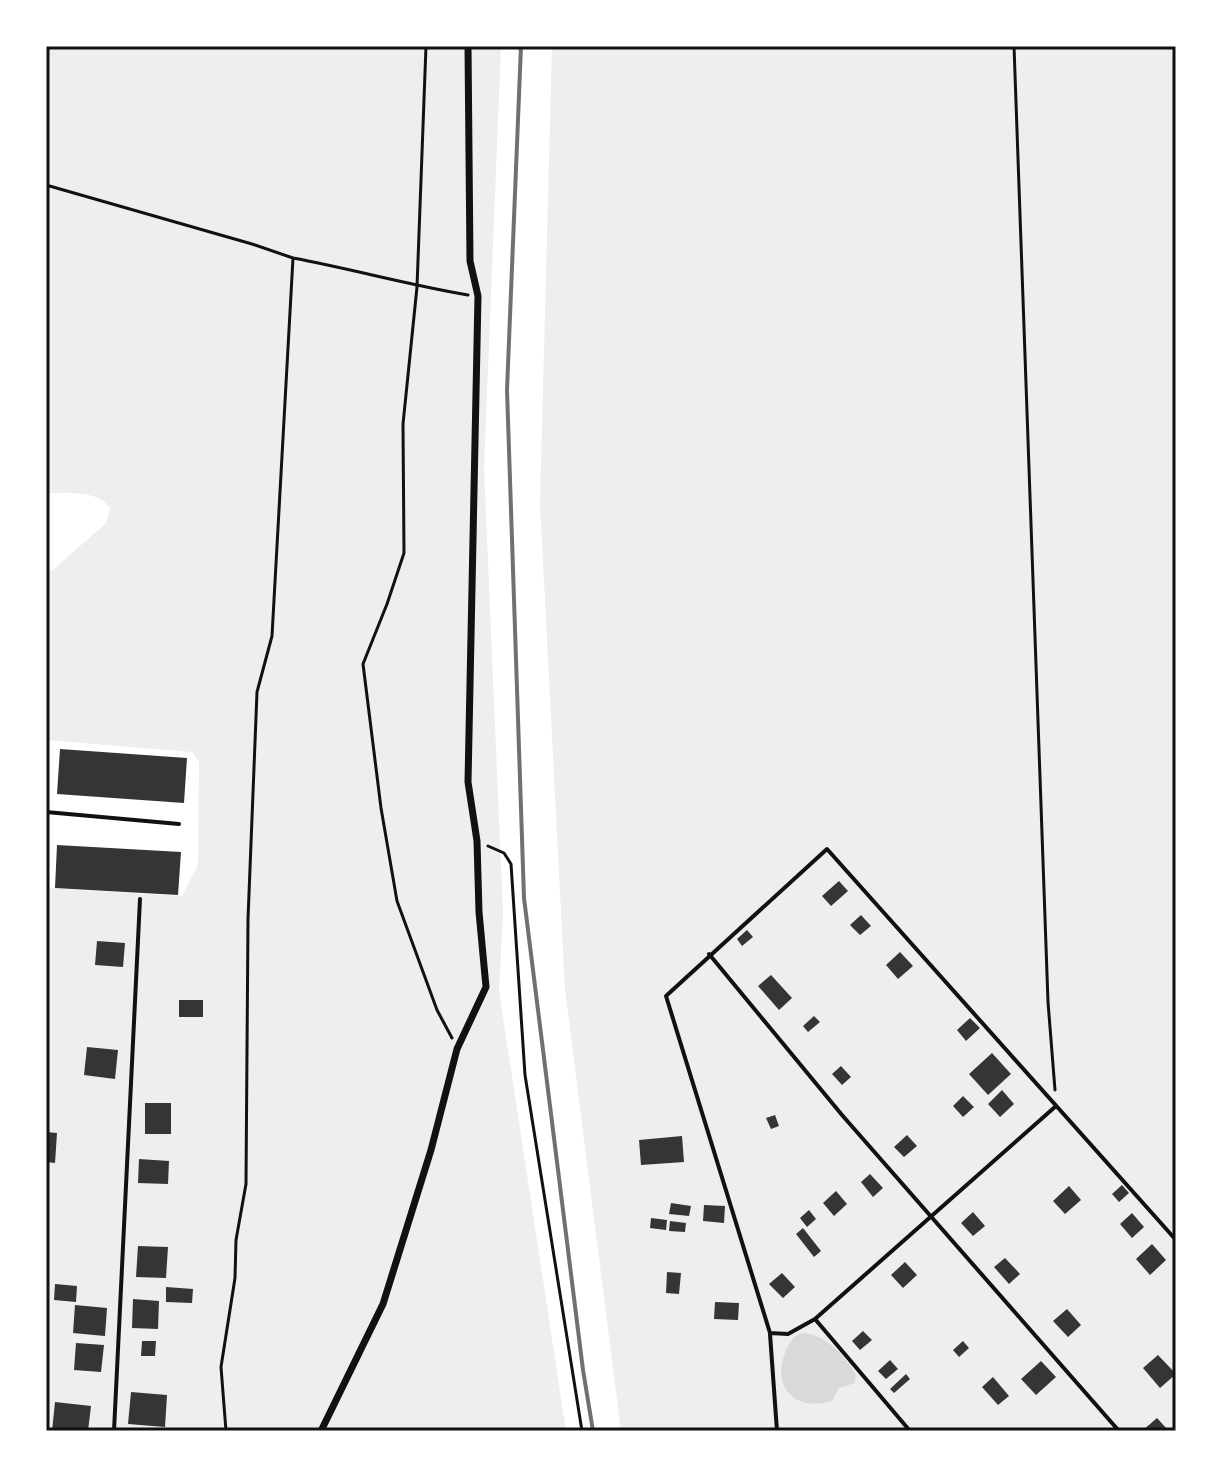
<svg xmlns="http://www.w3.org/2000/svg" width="1222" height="1477" font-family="'Exo 2',sans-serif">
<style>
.green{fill:#eee}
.water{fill:#d9d9d9}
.building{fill:#353535}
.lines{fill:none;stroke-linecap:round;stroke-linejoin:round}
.path{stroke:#111;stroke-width:3}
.service{stroke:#111;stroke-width:4}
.minor{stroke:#111;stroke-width:7}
.rail{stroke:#707070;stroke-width:4}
.neatline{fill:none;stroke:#111;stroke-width:3}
</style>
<rect width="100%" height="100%" fill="#fff"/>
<path class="green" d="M46 46H501L484 468 503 913 499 991 566 1431H46V886L50 888 182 896 198 865 199 762 192 752 46 740V576L106 523 110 509C99 489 66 494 46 493Z
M552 46H1176V1431H621L565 990 540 503Z"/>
<path class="water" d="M803 1333C827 1335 844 1355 856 1375L855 1383 839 1388 832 1401C783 1415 767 1371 795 1336Z"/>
<path class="building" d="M60 749 187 758 184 803 57 794Z
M57 845 181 852 178 895 55 888Z
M839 881 848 891 831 906 822 896Z
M861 915 871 926 860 935 850 925Z
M747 930 753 937 742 946 737 939Z
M97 941 125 943 123 967 95 965Z
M900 952 913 966 898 979 886 965Z
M771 975 792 998 779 1010 758 986Z
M179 1000H203V1017H179Z
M814 1016 820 1022 808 1032 803 1026Z
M970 1018 980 1028 966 1041 957 1030Z
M87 1047 118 1050 115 1079 84 1075Z
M992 1053 1011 1074 988 1095 969 1074Z
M841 1066 851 1077 842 1085 832 1074Z
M1002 1090 1014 1104 1000 1117 988 1104Z
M963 1096 974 1107 963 1117 953 1106Z
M145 1103H171V1134H145Z
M775 1115 779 1126 771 1129 766 1118Z
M46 1132 57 1133 55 1163 46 1162Z
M907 1135 917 1146 904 1157 894 1147Z
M682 1136 684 1162 641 1165 639 1140Z
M139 1159 169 1161 168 1184 138 1183Z
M870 1174 883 1188 873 1197 861 1182Z
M1122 1185 1129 1193 1119 1202 1112 1194Z
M1069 1186 1081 1200 1065 1214 1053 1201Z
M836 1191 847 1204 834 1216 823 1203Z
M671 1203 691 1206 689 1216 669 1214Z
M704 1205 725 1206 724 1223 703 1221Z
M809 1210 816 1219 807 1227 800 1218Z
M973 1212 985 1226 973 1236 961 1223Z
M1132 1213 1144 1227 1132 1238 1120 1224Z
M651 1218 667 1220 666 1230 650 1228Z
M670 1221 686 1223 685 1232 669 1231Z
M803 1228 821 1251 814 1257 796 1234Z
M1152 1244 1166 1260 1150 1275 1136 1259Z
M138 1246 168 1247 166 1278 136 1277Z
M1005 1258 1020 1274 1009 1284 994 1267Z
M905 1262 917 1275 903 1288 891 1275Z
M667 1272 681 1273 679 1294 666 1293Z
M782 1273 795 1287 783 1298 769 1284Z
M55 1284 77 1286 76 1302 54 1300Z
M166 1287 193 1289 192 1303 166 1302Z
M133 1299 159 1301 158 1329 132 1328Z
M715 1302 739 1303 738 1320 714 1319Z
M75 1305 107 1308 105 1336 73 1333Z
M1067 1309 1081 1325 1068 1337 1053 1321Z
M863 1331 872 1340 860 1350 852 1341Z
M142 1341H156L155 1356H141Z
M963 1341 969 1348 959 1357 953 1350Z
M76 1343 104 1345 101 1372 74 1370Z
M1158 1355 1176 1374 1160 1388 1143 1368Z
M890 1360 898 1369 886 1379 878 1371Z
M1041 1361 1056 1377 1036 1395 1021 1379Z
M906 1374 910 1379 894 1393 890 1389Z
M993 1377 1009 1396 998 1405 982 1387Z
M131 1392 167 1395 165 1427 128 1424Z
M55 1402 91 1406 88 1431H52Z
M1157 1418 1167 1429 1164 1431H1142Z"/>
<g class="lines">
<path class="path" d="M426 46 417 287 403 424 404 553 387 604 363 664 381 808 397 901 437 1010 452 1038
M1014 46 1048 1002 1055 1090
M46 185 252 244 293 258
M488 846 504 853 511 864 525 1075 582 1431
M226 1431 221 1367 235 1278 236 1240 246 1184 248 919 257 692 272 636 293 258C352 269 409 285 468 295"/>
<path class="service" d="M46 812 179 824
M709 954 842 1115 1119 1431
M1056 1106 815 1319 788 1334 770 1333 666 996 827 849 1176 1240
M815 1319 910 1431
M770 1334 777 1431
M114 1431 140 899"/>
<path class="minor" d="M321 1431 383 1304 431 1150 457 1049 486 987 479 912 477 841 468 782 478 296 470 261 468 46"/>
<path class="rail" d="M521 46 507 390 524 898 583 1370 593 1431"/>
</g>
<rect width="1222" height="1477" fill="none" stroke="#ffffff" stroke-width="96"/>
<rect x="48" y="48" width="1126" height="1381" class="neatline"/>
</svg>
